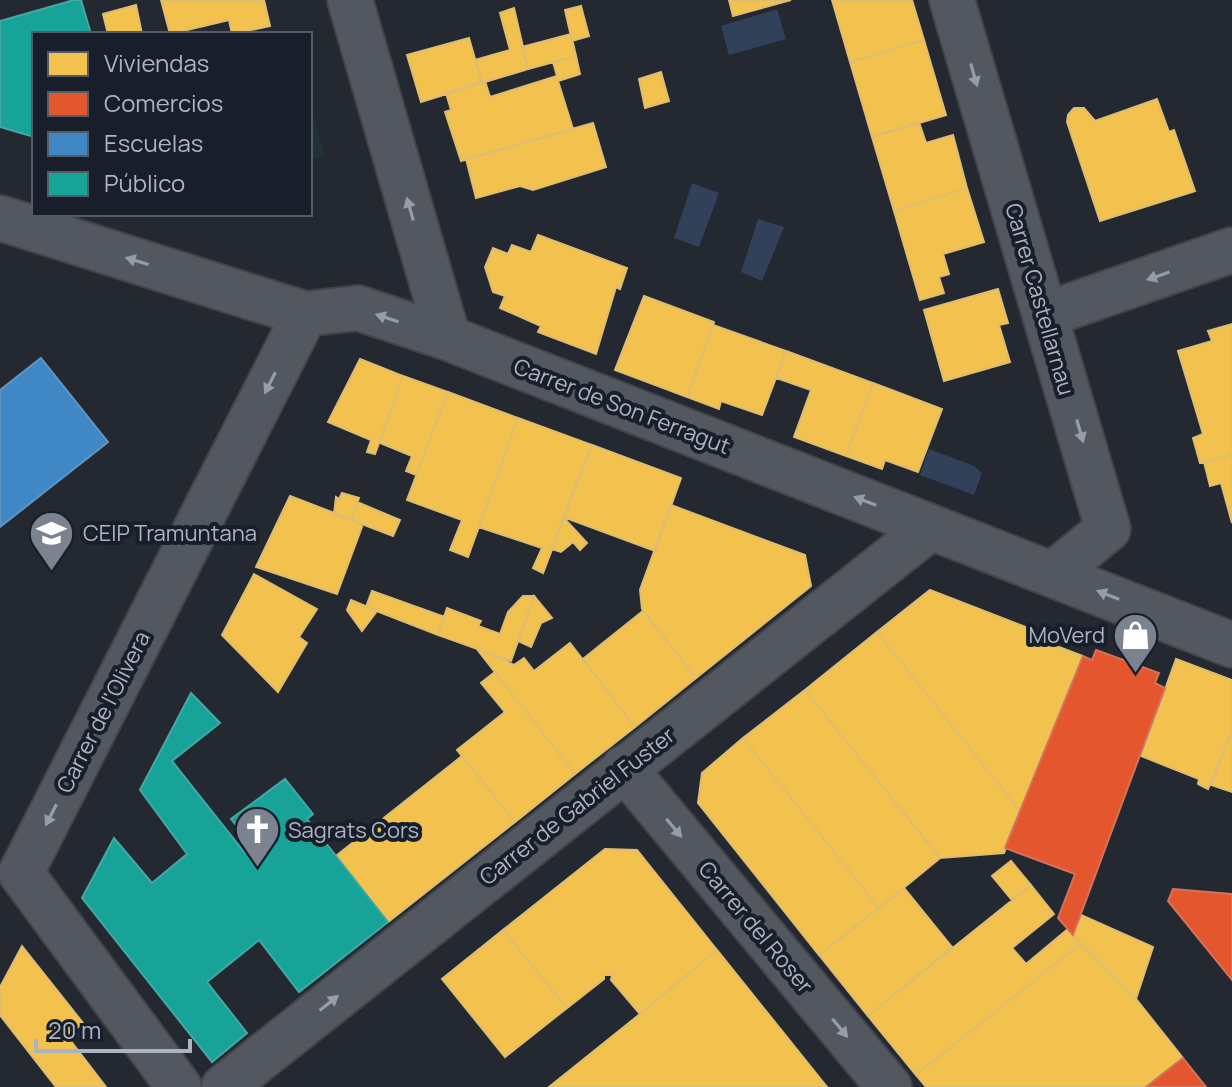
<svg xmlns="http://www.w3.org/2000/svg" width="1232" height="1087" font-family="Manrope,sans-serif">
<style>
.green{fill:#213336}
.water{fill:#314159}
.homes{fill:#f2c14e;stroke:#ddbd71;stroke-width:2}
.shops{fill:#e4572e;stroke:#d3735b;stroke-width:2}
.schools{fill:#3f88c5;stroke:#6095c4;stroke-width:2}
.public{fill:#17a398;stroke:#44a8a5;stroke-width:2}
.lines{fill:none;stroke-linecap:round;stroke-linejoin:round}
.street-casing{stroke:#40434a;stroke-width:48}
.street{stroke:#53575f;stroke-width:44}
.oneway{fill:#969daa}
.labels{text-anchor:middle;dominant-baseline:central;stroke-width:8;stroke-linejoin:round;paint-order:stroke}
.street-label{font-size:22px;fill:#acb4c3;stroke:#181f2a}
.poi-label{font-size:22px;fill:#acb4c3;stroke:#181f2a;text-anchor:start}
</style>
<rect width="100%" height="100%" fill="#242931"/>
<path class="green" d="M310 106 325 155 310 160Z"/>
<path class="water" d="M777 9 786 39 729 55 721 26Z
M692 183 719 193 699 247 674 238Z
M758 219 784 227 762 281 741 272Z
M929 449 974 466 982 473 974 495 920 475Z"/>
<path class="homes" d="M161 0H264L270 26 232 34 229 20 170 34Z
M729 0H791L733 16Z
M832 0H912L924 40 850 62Z
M136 5 142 34H108L103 14Z
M581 6 589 36 572 41 565 10Z
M514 8 528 69 482 83 475 60 510 50 500 13Z
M571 34 576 56 528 69 522 47Z
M469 38 482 83 421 102 407 55Z
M924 40 946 115 872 137 850 62Z
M576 56 580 74 558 81 573 129 461 161 445 112 451 110 446 93 485 81 490 97 557 76 553 62Z
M661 72 669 101 645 108 639 79Z
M1157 99 1169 132 1174 130 1195 191 1100 221 1067 122 1068 115 1074 108H1084L1095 121Z
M919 122 926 143 953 135 967 188 894 211 872 137Z
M593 123 606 167 533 190 520 186 476 198 466 159Z
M967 188 984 242 943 254 949 274 939 277 944 293 920 300 894 211Z
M538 235 627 268 620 289 616 287 596 354 538 332 541 326 500 308 505 296 493 292 485 267 493 248 508 254 512 245 531 252Z
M998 289 1008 323 999 325 1010 362 944 381 924 310Z
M644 296 714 322 687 397 615 370Z
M1232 324V455L1200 463 1193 438 1203 434 1178 351 1212 341 1208 331Z
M713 325 786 351 762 415 721 401 719 409 687 397Z
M786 351 873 383 846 456 794 437 811 390 776 378Z
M360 359 403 376 375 454 367 452 371 440 328 422Z
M403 376 448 392 416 475 406 471 412 456 380 443Z
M873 383 942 409 918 472 885 460 882 469 846 456Z
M448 392 518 418 468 557 450 550 462 520 407 500Z
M518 418 592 445 543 573 533 568 542 548 479 527Z
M592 445 681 478 655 551 563 517Z
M1232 455V523L1221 483 1210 486 1204 462Z
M342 493 359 498 351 520 334 514 336 497 339 499Z
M290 496 363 524 337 594 256 567Z
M357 502 400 520 393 536 351 520Z
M671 505 805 555 811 586 696 678 642 609 640 590Z
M563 517 587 543 580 550 573 542 561 552 552 549Z
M254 574 317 609 299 637 307 643 278 692 222 635Z
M930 590 1054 638 1051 644 1083 656 1020 811 877 632Z
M372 591 445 617 438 635 366 607Z
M523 596H534L511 661 438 635 447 608 481 621 478 626 500 634 508 612Z
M534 596 552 618 541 623 531 647 518 641Z
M351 600 377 611 362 631 347 610Z
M643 611 696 678 635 727 583 659Z
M877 632 1020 811 1004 853 940 858 805 690Z
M570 643 635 727 575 774 476 648 514 665 524 658 534 671Z
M1176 659 1232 680V730L1208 789 1198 784 1199 779 1141 756Z
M495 672 575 774 515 822 457 750 505 712 481 683Z
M805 690 940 858 879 908 743 738Z
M1232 730V792L1211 785Z
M743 738 879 908 819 955 698 803 702 773Z
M462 756 515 822 388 922 336 856Z
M605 849 637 850 717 950 640 1014 611 980 612 975H604V979L567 1008 503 930Z
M1011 861 1031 885 1012 900 992 876Z
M1031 885 1054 914 1012 948 1026 964 1068 929 1080 944 916 1075 868 1016Z
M904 888 952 947 868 1016 819 955Z
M1081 915 1153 947 1136 999 1073 935Z
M503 930 567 1008 505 1057 442 979Z
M1080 944 1136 999 1183 1058 1146 1087H926L916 1075Z
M22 946 83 1023 67 1036 106 1087H56L0 1015V987Z
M717 950 827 1087H549L640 1014Z"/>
<path class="shops" d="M1096 650 1159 673 1155 683 1165 688 1073 935 1058 918 1075 874 1005 848 1083 656 1092 660Z
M1173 889 1232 894V980L1168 901Z
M1183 1058 1206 1087H1146Z"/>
<path class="schools" d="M41 358 108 442 0 527V390Z"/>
<path class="public" d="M74 0H81L91 34H34V137L0 127V21Z
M191 693 220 723 172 761 245 853 253 846 231 819 285 779 313 814 307 819 388 922 299 992 259 940 207 982 247 1033 212 1062 82 898 114 838 152 883 187 854 140 790Z"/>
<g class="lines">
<defs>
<path id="street" d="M350 0 448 338
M952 0 1108 529 1053 574
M0 218 305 314 358 308 448 338 1232 645
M1045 315 1232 250
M624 768 889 1087
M179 1087 21 873 305 314
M224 1087 931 527"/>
</defs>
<use href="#street" class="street-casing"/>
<use href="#street" class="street"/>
</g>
<defs><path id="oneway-solid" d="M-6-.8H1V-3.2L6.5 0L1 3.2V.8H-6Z" transform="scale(2)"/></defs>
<g class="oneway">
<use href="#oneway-solid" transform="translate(974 75) rotate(74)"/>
<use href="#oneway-solid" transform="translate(410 209) rotate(-106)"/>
<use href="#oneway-solid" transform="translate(137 261) rotate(-163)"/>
<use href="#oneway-solid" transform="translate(1158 276) rotate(161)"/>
<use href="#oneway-solid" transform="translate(387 318) rotate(-162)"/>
<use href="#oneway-solid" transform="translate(270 383) rotate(117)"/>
<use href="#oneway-solid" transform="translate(1080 431) rotate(74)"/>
<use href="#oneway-solid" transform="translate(865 501) rotate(-159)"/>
<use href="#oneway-solid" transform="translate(1108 595) rotate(-159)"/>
<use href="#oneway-solid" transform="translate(51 815) rotate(117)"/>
<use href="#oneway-solid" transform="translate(674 828) rotate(50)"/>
<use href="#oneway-solid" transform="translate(329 1003) rotate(-39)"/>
<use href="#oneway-solid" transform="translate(840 1028) rotate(50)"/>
</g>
<defs>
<symbol id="school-pin" viewBox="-11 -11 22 30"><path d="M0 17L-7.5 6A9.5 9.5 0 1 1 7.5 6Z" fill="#7c8390" stroke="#181f2a"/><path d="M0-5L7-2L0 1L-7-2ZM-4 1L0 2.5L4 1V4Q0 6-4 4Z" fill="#fff"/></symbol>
<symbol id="shop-pin" viewBox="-11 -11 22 30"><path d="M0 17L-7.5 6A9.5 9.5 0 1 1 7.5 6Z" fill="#7c8390" stroke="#181f2a"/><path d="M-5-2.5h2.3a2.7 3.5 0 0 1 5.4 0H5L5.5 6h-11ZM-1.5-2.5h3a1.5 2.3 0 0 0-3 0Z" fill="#fff"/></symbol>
<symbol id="church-pin" viewBox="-11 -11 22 30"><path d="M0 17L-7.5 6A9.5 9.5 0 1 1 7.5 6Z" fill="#7c8390" stroke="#181f2a"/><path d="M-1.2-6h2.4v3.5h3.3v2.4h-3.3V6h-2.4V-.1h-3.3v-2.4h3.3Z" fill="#fff"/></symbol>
</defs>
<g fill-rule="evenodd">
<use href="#school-pin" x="26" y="508" width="51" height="69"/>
<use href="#shop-pin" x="1110" y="610" width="51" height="69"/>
<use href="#church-pin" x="232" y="804" width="51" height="69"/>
</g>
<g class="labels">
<g class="street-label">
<text transform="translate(1040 299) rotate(74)">Carrer Castellarnau</text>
<text transform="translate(622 406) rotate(21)">Carrer de Son Ferragut</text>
<text transform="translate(103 712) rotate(-63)">Carrer de l'Olivera</text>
<text transform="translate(577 806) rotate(-38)">Carrer de Gabriel Fuster</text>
<text transform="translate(756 927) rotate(50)">Carrer del Roser</text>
</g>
<g class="poi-label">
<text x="83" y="533">CEIP Tramuntana</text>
<text x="1105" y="635" text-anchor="end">MoVerd</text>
<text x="288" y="830">Sagrats Cors</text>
</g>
</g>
<rect x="32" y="32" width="280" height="184" fill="#181f2a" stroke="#535b67" stroke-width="2"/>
<rect x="48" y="52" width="40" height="24" fill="#f2c14e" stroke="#535b67" stroke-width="2"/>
<text x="104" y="72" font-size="24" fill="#acb4c3">Viviendas</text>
<rect x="48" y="92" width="40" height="24" fill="#e4572e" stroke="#535b67" stroke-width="2"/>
<text x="104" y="112" font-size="24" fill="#acb4c3">Comercios</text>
<rect x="48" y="132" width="40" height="24" fill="#3f88c5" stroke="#535b67" stroke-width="2"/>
<text x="104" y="152" font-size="24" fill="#acb4c3">Escuelas</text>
<rect x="48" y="172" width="40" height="24" fill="#17a398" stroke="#535b67" stroke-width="2"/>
<text x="104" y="192" font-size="24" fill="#acb4c3">Público</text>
<path d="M36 1039v12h154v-12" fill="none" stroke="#acb4c3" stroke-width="4"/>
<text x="48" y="1039" font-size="24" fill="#acb4c3" stroke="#181f2a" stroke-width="6" paint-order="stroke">20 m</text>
</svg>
